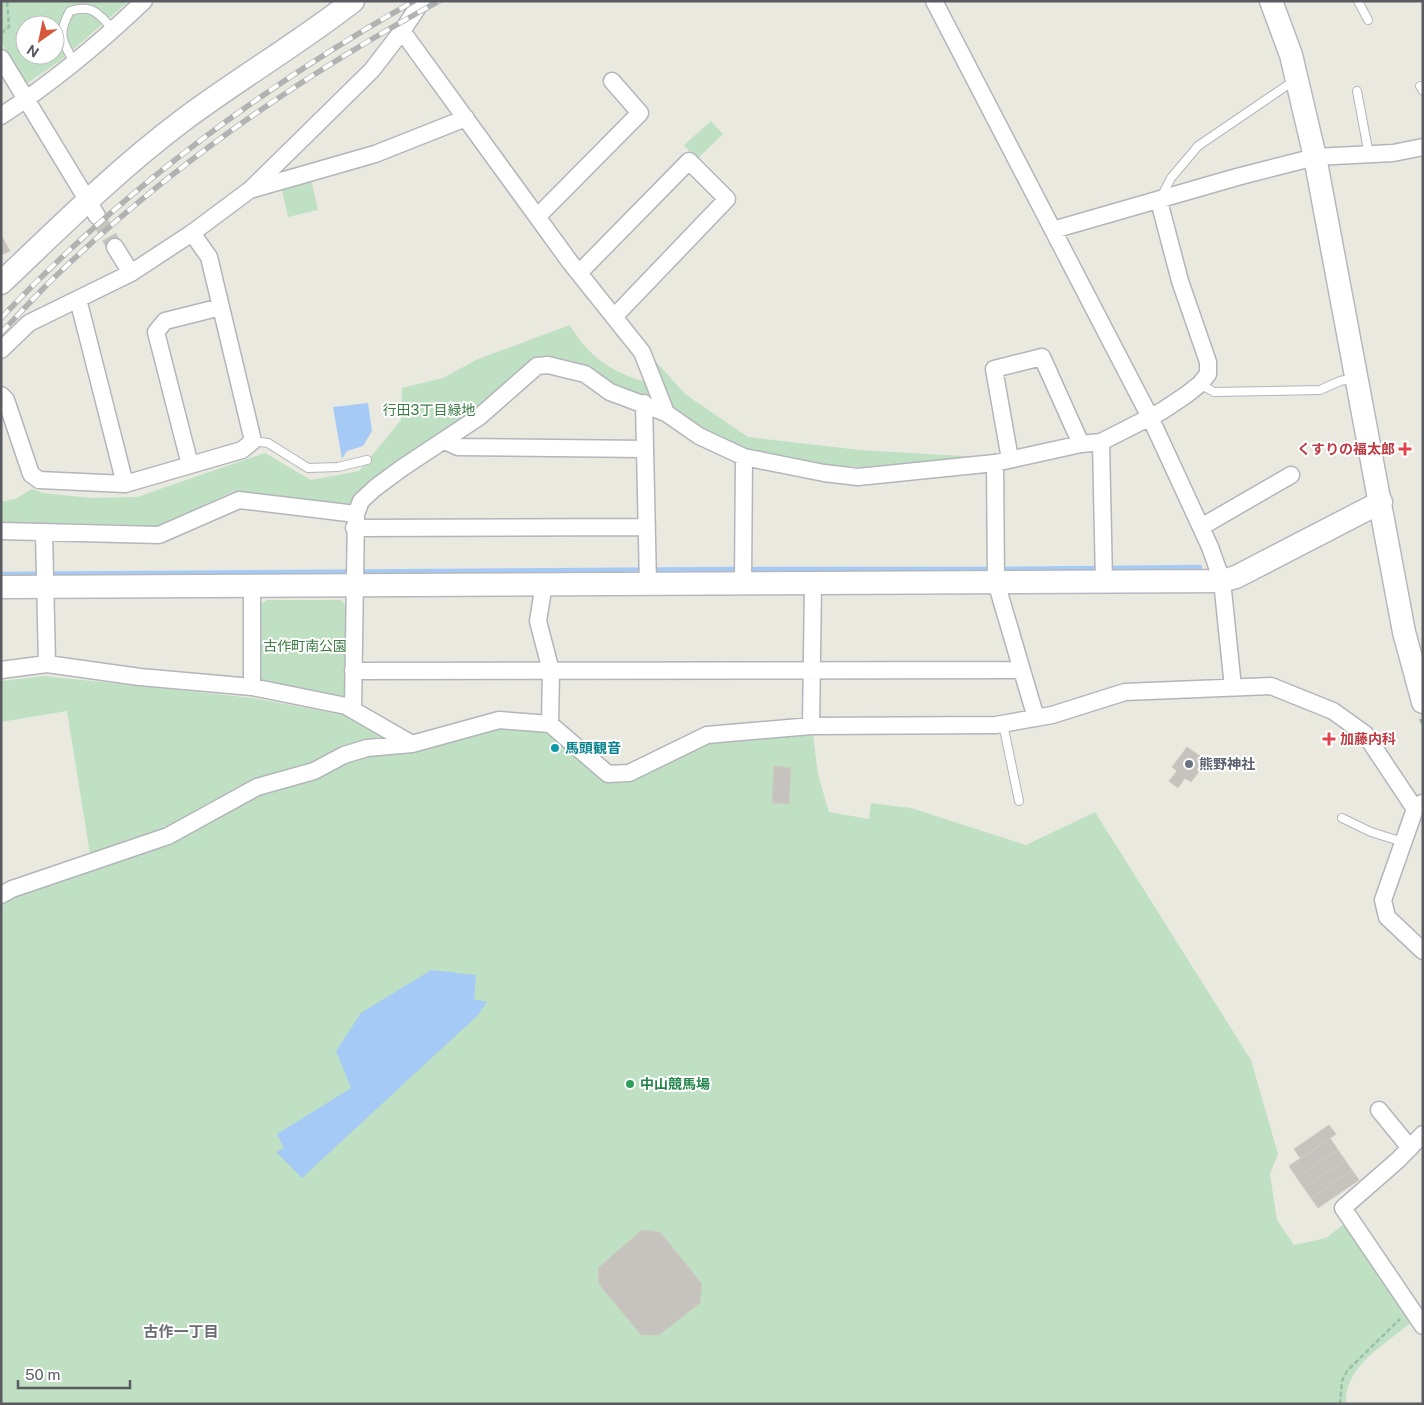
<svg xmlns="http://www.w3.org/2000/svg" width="1424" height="1405" font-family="'Public Sans','Noto Sans JP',sans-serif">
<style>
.green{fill:#bfe0c2;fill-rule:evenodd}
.water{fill:#a5caf5}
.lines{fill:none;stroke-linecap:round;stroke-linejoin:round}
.stream{stroke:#a5caf5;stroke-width:4.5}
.building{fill:#c6c3be;stroke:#cecbc0}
.street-tunnel{stroke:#c6c6c0;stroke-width:16;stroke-dasharray:16 8;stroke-linecap:butt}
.lane-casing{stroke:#b3b5ba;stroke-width:10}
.street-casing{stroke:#b3b5ba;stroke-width:19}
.secondary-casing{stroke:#b6b8be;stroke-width:25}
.path{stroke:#99c0a8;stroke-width:2.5;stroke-dasharray:5 2.5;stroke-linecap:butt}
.lane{stroke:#fff;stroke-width:8}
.street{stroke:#fff;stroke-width:16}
.secondary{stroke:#fff;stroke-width:22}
.rail-casing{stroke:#b1b2b2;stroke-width:5.5}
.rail{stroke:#fff;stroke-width:4;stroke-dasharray:11;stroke-linecap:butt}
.health-dot{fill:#e0444e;stroke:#fff;stroke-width:2}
.culture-dot{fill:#0f9aa8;stroke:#fff;stroke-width:2}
.worship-dot{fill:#6b7280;stroke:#fff;stroke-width:2}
.leisure-dot{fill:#2e9e5b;stroke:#fff;stroke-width:2}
.labels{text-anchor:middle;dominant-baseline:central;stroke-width:4;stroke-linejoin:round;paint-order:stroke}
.park-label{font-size:14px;fill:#3c7c45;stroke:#fff}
.health-label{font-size:14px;font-weight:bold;fill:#be3a42;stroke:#fff;text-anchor:end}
.culture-label{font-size:14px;font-weight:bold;fill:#0d838f;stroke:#fff;text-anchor:start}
.worship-label{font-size:14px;font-weight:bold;fill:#5b616d;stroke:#fff;text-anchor:start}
.leisure-label{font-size:14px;font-weight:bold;fill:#27864d;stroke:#fff;text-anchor:start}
.neighbourhood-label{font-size:15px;font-weight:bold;fill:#6a6d72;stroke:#fff}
</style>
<rect width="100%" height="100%" fill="#eae9e0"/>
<path class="green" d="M1 1H129L61 60 26 84 1 42ZM25 25H55V55H25Z
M711 121 723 134 697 159 684 145Z
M311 179 318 210 288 217 281 186Z
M570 325C591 362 621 377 661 386L650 355 685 394 748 437 860 450 980 457 861 467 824 465 739 448 550 359 348 507 234 491 158 527 112 524 1 523V502L15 499 32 489 43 493 91 498 137 497 265 453 311 480 359 471 401 420 402 388 443 378 478 359Z
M267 600H341L349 608V701L258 684 260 605Z
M44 676 253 698 348 716 394 740 165 831 90 854 67 711 1 722V681Z
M505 726 546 730 607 783 632 781 710 741 813 734 818 775 829 812 869 819 871 803 911 808 1026 845 1095 812 1251 1060 1278 1154 1270 1174 1277 1220 1294 1245 1326 1238 1344 1224 1412 1322C1387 1343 1343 1367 1346 1404H1V902L261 792 347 759 406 749 430 748Z"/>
<path class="water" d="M368 403 372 431 363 446 347 451 342 459 333 407Z
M431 970 476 975 474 999 487 1002 478 1015 302 1178 276 1152 284 1148 277 1134 351 1088 336 1051 361 1013Z"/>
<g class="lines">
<path class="stream" d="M1108 568 1200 567
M748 569H992
M1000 569 1100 568
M1 574 740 569"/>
</g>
<path class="building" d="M1 235 10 251 1 255Z
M1187 747 1207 761 1191 782 1185 778 1178 788 1169 781 1177 771 1172 767Z
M774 766 791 768 789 804 772 803Z
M1329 1125 1336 1134 1301 1159 1294 1149Z
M1330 1138 1338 1150 1297 1178 1289 1166Z
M1338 1150 1345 1160 1304 1188 1297 1178Z
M1345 1160 1352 1170 1311 1198 1304 1188Z
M1352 1170 1359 1180 1318 1208 1311 1198Z
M642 1230 660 1232 702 1284 700 1303 659 1335H641L599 1284 598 1268Z"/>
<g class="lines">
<path class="street-tunnel" d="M97 216 115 247"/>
<defs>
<path id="lane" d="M1358 1 1368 20
M74 62C62 41 57 34 70 11 94 4 98 14 113 29
M1420 86 1423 91
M1357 91 1369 155
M1161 197 1171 178 1198 146 1295 80
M1200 384 1214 392 1320 390 1340 381 1355 378
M253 441 268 443 308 468 338 467 367 460
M1003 724 1019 801
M1342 818 1371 832 1403 842"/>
<path id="street" d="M934 1 1150 417 1210 547 1222 581 1233 687
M402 31 570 262 642 352 666 413
M1 58 97 216
M1 116C52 83 100 43 144 1
M253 189 375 154 466 118
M538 216 640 113 612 81
M1053 230 1237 177 1315 157 1393 153 1423 147
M115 247 131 273
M579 273 689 161 727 199 614 317
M78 299 125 484
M1 350 29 323 131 273 192 233 251 189 372 70 402 31 422 1
M1 395 6 400 31 474 39 480 125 484 242 450 253 441 209 257 192 233
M644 403 648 584
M445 441 458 447 645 449
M1101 442 1104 582
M1010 459 994 369 1042 357 1081 444
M995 463 996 582 1036 718
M190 465 156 332 165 321 221 307
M356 514 361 501 375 488 402 468 479 417 537 366 548 365 585 374 610 392 666 413 699 436 744 457 824 473 858 477 995 463 1081 444 1101 442 1162 411 1186 395 1200 384 1208 374V362L1180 281 1159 201
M1201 527 1291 475
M354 528 647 527
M1 531 159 535 239 500 356 514 353 709
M44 533 47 664
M743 583 744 457
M544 584 538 621 551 671 550 724
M252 586V687
M1 670 47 664 140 677 252 687 346 706 412 744 499 720 550 724 608 774 629 773 707 735 811 726 996 725 1052 715 1125 692 1271 686 1333 711 1365 734 1415 809
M353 671 1021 670
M811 726 813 583
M1422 803 1415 809 1383 900 1387 917 1423 951
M1 895 12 889 168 836 257 787 314 771 344 755 367 748 412 744
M1379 1110 1410 1148
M1423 1134 1398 1160 1343 1208 1423 1326"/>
<path id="secondary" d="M1271 1 1291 55 1315 157 1404 632 1423 702
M1 283C60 227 117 170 182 121 238 79 298 44 353 1
M1 587 1222 581 1236 577 1381 502"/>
</defs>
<use href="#lane" class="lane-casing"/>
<use href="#street" class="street-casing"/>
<use href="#secondary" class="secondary-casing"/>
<path class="path" d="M1 33 9 27 7 1
M1420 719 1423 725
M1340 1404 1342 1381 1347 1371 1400 1319"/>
<use href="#lane" class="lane"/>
<use href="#street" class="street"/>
<use href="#secondary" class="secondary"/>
<defs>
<path id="rail" d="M1 318C121 191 262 87 414 1
M1 333C20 313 39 292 59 273 172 165 301 76 439 1"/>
</defs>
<use href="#rail" class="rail-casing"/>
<use href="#rail" class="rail"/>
</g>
<g class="health-dot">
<path d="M1402.5 441.5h5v5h5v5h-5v5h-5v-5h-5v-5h5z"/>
<path d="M1326.5 731.5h5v5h5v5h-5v5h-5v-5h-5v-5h5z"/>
</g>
<circle class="culture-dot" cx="555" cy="748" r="5"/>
<circle class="worship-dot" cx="1189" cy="764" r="5"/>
<circle class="leisure-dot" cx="630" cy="1084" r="5"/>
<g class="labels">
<g class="park-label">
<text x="429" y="410">行田3丁目緑地</text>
<text x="305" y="646">古作町南公園</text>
</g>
<g class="health-label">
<text x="1395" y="449">くすりの福太郎</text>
<text x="1340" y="739" text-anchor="start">加藤内科</text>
</g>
<g class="culture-label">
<text x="565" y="748">馬頭観音</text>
</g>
<g class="worship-label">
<text x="1199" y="764">熊野神社</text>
</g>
<g class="leisure-label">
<text x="640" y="1084">中山競馬場</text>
</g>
<g class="neighbourhood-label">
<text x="181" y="1331">古作一丁目</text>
</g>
</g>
<rect width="1424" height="1405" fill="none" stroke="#595b60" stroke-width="5"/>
<g transform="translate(40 40) rotate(213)"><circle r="24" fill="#ffffff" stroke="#bdbdbf"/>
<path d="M0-4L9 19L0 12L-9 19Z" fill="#d6573b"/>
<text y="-8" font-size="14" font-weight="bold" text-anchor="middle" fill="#595b60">N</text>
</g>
<path d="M18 1380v8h112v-8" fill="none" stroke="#595b60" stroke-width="2.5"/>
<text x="25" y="1380" font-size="15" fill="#595b60" stroke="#ffffff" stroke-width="4" paint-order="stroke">50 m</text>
</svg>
